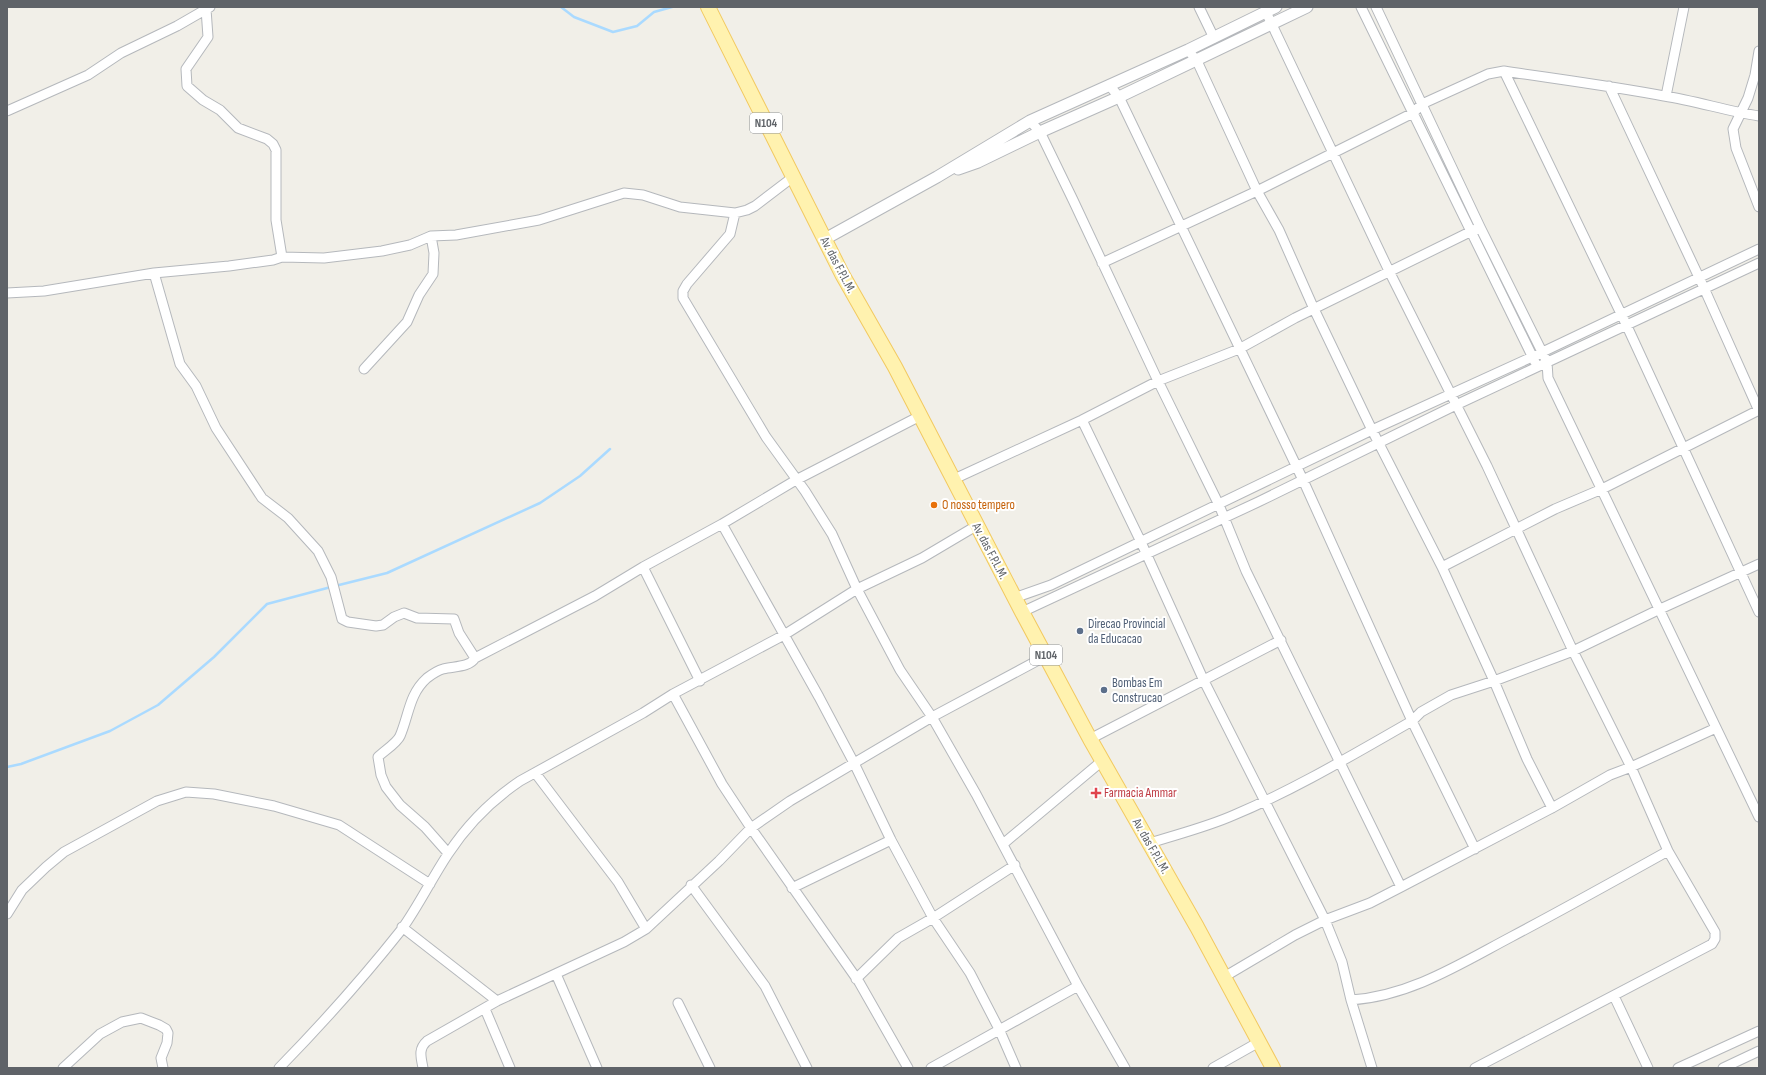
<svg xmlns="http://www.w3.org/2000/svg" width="1766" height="1075" font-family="'Sofia Sans Condensed',sans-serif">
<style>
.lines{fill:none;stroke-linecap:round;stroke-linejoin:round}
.stream{stroke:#aadaff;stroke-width:2.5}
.minor-casing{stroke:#b5b8bc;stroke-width:11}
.tertiary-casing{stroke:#b5b8bc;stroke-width:13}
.primary-casing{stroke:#f2c960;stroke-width:16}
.minor{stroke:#fff;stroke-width:9}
.tertiary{stroke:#fff;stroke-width:11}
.primary{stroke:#fff2af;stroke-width:14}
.food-dot{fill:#e8710a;stroke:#fff;stroke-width:1.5}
.service-dot{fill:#5c6f8a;stroke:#fff;stroke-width:1.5}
.health-dot{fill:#e0444e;stroke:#fff;stroke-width:1.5}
.labels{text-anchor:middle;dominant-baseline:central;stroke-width:4;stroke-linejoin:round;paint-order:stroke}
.shield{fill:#fff;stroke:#8f9295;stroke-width:1}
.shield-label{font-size:12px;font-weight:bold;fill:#5f6368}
.street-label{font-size:13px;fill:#5f6368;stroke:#fff}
.food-label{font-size:13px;fill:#c56008;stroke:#fff;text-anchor:start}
.service-label{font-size:13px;fill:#4e5e75;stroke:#fff;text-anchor:start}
.health-label{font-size:13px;fill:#be3a42;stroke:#fff;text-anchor:start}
</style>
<rect width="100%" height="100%" fill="#f1efe8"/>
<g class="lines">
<path class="stream" d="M561 7 574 17 613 32 637 26 654 12 672 7
M335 586 387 573 540 503 580 476 610 449
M7 767 21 764 110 731 158 705 214 657 267 604 331 587"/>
<defs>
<path id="minor" d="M1199 7 1214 38
M1361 7 1535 362
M1376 7 1480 227 1547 362 1548 378 1759 817
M206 9 208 37 186 69 187 86 203 100 220 110 238 128 267 139 273 144 276 150V220L282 257
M1266 12 1390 273 1487 466 1573 651 1631 767 1668 851 1715 932V939L1712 944 1475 1068
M1188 50 1197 61 1257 191 1279 230 1314 309 1372 430 1442 567 1494 681 1527 759 1552 808
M1759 51 1755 75 1748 98 1733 129 1736 148 1759 207
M1504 71 1626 324 1759 612
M1109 85 1119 97 1303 480 1412 721 1475 849
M1609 86 1704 288 1759 411
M1666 96 1684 7
M7 111 88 75 121 53 177 26 210 7
M1030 121 1040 132 1073 200 1158 381 1219 505 1246 571 1401 887
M735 213 730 234 687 284 683 291V298L766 437 805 491 832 534 857 589 900 670 932 717 976 794 1078 986 1125 1068
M1102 263 1257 191 1413 113 1422 104 1488 74 1504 71C1557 79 1611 86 1664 96 1696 101 1727 111 1759 116
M154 273 180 364 196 386 216 428 262 498 288 518 318 551 331 577 342 619 348 622 376 626 383 625 394 617 404 613 417 618 454 619 459 633 475 658
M7 293 44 291 154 273 229 266 273 260 282 257 324 258 382 251 410 245 431 236 456 235 539 220 624 193 643 195 680 207 735 213 747 210 755 206 793 177
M364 369 407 322 419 295 433 274 434 253 431 236
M1082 420 1141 542 1204 681 1325 920 1342 962 1351 1000C1410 996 1460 964 1511 937 1564 909 1616 880 1668 851
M952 480 1082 420 1158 381 1239 349 1295 318 1480 227
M722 524 819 697 854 763 891 840 933 918 970 973 999 1029 1016 1068
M643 567 700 681
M1442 567 1555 509 1602 489 1759 410
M1014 598 1051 585 1372 430 1532 357 1759 249
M1022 612 1258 502 1456 405 1759 263
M673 694 722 784 751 828 859 982 908 1068
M1090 739 1281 640
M536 774 618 882 646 929
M1150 843C1178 834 1207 827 1234 815 1296 789 1354 754 1412 721L1421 712 1451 695 1494 681 1573 651 1658 610 1759 564
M1003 844 1102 761
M448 853 425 827 400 805 386 787 381 775 378 757C384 751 397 743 400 736 409 715 409 694 427 678 431 675 439 670 443 669 453 666 469 668 475 658L595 596 643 567 722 524 796 480 920 416
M691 885 765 986 807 1068
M792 888 891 840
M7 914 22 890 46 867 64 852 157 801 186 792 214 794 274 806 339 825 430 884
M402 927 497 1001
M556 974 597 1068
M1224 977 1295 935 1325 920 1370 903 1401 887 1552 808 1610 775 1631 767 1716 728
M856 979 898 938 933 918 1015 865
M1614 996 1648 1068
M1351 1000 1372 1068
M678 1003 710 1068
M485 1009 510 1068
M63 1068 100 1034 122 1022 141 1018 159 1025 166 1029 168 1033 167 1043 161 1058 163 1068
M279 1068C322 1024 364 977 402 929 419 905 432 878 448 854 467 825 492 800 520 781L643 713 673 694 784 635 857 589 922 558 976 526
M423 1068C421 1057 418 1049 427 1041L497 1001 624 942 646 929 719 861 751 828 790 801 932 717 1046 656
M931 1068 1078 986
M1213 1068 1259 1042
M1678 1068 1759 1031
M1723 1068 1759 1051"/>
<path id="tertiary" d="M958 169 978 162 1040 132 1119 97 1307 7
M825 239 937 177 1030 121 1188 50 1276 7"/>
<path id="primary" d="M708 7 842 274 895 367 1022 612 1090 739 1197 927 1273 1068"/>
</defs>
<use href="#minor" class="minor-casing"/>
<use href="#tertiary" class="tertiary-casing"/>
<use href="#primary" class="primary-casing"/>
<use href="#minor" class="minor"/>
<use href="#tertiary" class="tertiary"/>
<use href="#primary" class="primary"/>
</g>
<circle class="food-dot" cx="934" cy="505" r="4"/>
<g class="service-dot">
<circle cx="1080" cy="631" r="4"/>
<circle cx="1104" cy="690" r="4"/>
</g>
<path class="health-dot" d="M1094 787h4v4h4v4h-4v4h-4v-4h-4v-4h4z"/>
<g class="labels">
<g class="shield">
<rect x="750" y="113" width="32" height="20" rx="3"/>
<rect x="1030" y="645" width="32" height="20" rx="3"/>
</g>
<g class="shield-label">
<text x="766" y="123">N104</text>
<text x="1046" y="655">N104</text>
</g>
<g class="street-label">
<text transform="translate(838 265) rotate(62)">Av. das F.P.L.M.</text>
<text transform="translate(990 551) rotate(62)">Av. das F.P.L.M.</text>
<text transform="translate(1151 846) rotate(60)">Av. das F.P.L.M.</text>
</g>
<g class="food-label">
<text x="942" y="505">O nosso tempero</text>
</g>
<g class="service-label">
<text x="1088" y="624">Direcao Provincial<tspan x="1088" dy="15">da Educacao</tspan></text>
<text x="1112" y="683">Bombas Em<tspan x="1112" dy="15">Construcao</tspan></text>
</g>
<g class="health-label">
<text x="1104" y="793">Farmacia Ammar</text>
</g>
</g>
<rect width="1766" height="1075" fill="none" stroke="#5f6368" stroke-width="16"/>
</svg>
